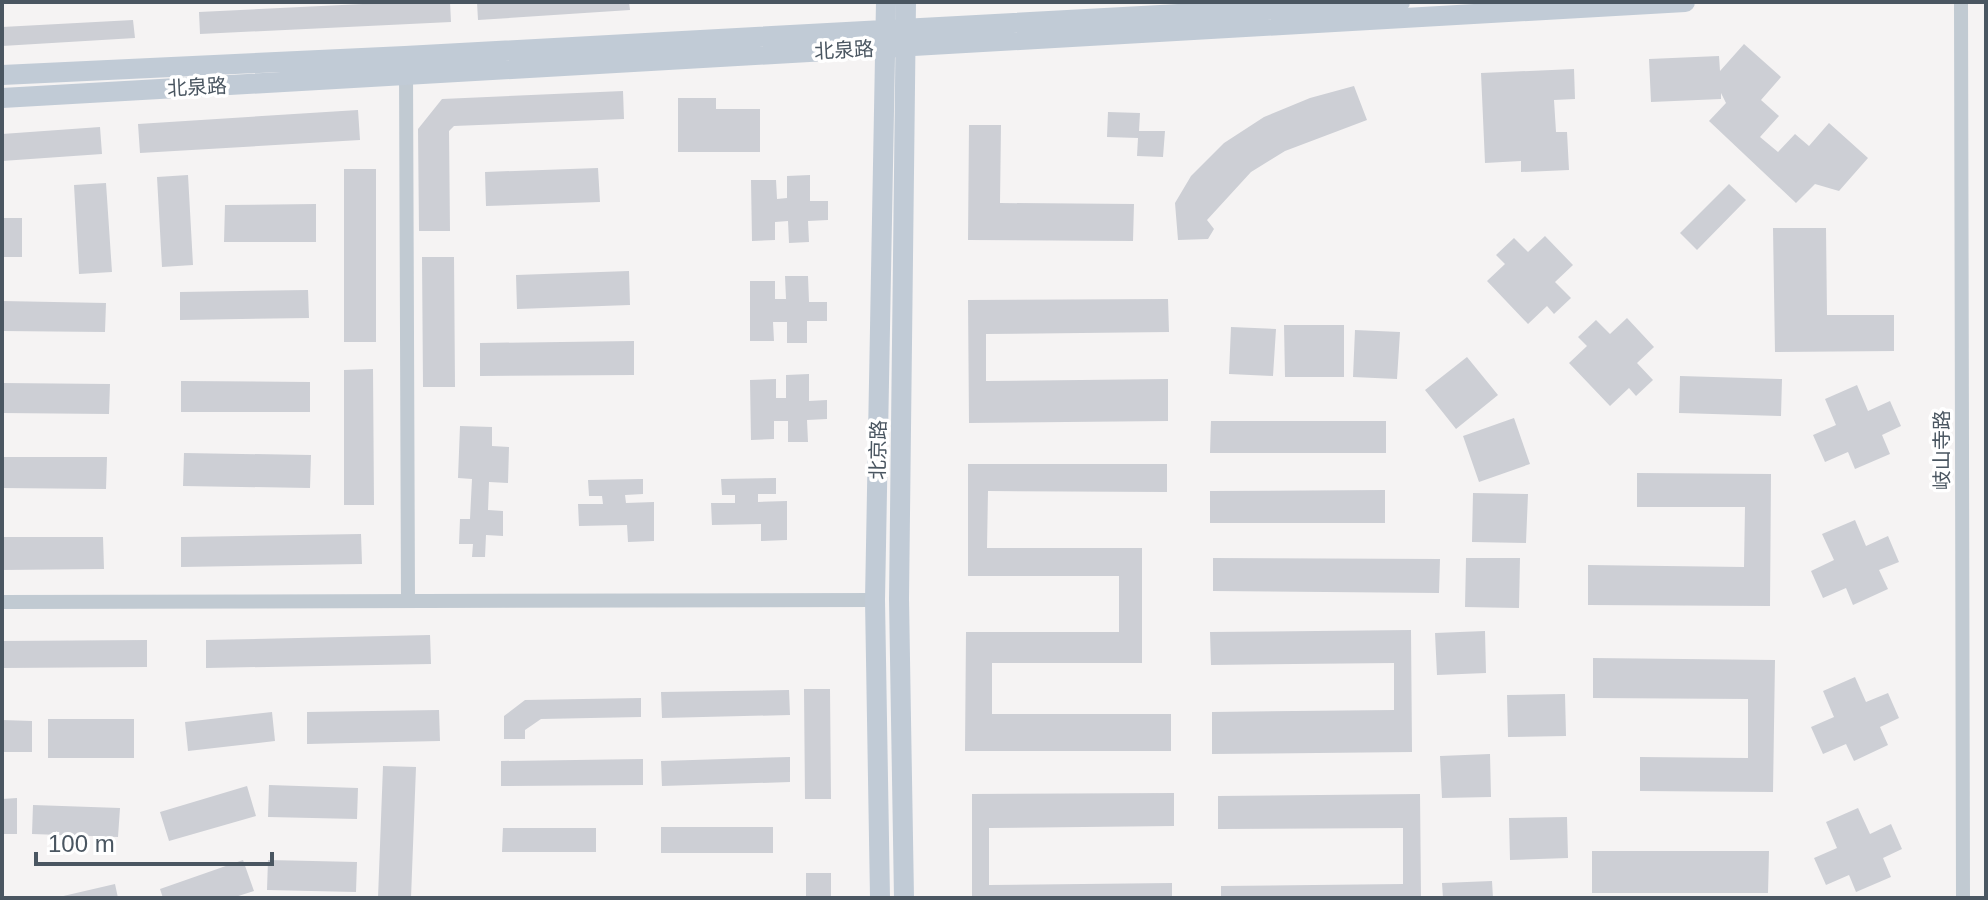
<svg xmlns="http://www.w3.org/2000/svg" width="1988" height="900" font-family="Helvetica,'Noto Sans SC',sans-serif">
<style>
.building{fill:#cdcfd5}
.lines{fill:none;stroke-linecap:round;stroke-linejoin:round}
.street{stroke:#c1cad2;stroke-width:14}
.secondary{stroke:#c1cbd6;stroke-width:20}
.labels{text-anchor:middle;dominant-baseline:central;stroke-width:7;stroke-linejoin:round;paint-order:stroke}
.street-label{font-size:20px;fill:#4a5661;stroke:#fff}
</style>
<rect width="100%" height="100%" fill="#f5f3f3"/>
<path class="building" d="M404 2H450L451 22 200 34 199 12Z
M477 2H629L630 10 478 20Z
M133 20 135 38 2 46V27Z
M1744 44 1781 77 1761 100 1779 116 1760 137 1778 152 1795 134 1809 146 1829 123 1868 158 1839 191 1815 184 1796 203 1709 121 1726 103 1721 93V99L1651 102 1649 59 1719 56 1720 71Z
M1574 69 1575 99 1554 100 1556 132H1567L1569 170 1521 172V161L1485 163 1481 73Z
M1354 86 1367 120 1285 151 1251 172 1207 220 1214 229 1208 239 1178 240 1175 203 1191 176 1224 143 1264 117 1310 98Z
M623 91 624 119 454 126 449 131 450 231H419L418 129 442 99Z
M678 98H716V109H760V152H678Z
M358 110 360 140 140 153 138 124Z
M1108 112 1140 113 1139 131H1165L1163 157 1137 156 1138 138 1107 137Z
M969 125H1001L1000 203 1134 204 1133 241 968 240Z
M100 127 102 154 2 161V134Z
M598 168 600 202 486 206 485 172Z
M344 169H376V342H344Z
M188 175 193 265 162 267 157 177Z
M810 175V201H828V220L808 221 809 242 789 243 788 221 775 222V240L752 241 751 180H776L777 199 787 198V176Z
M106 183 112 272 79 274 74 185Z
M1729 184 1746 200 1697 250 1680 233Z
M316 204V242H224L225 205Z
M2 218H22V257H2Z
M1773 228H1826L1827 315H1894V351L1775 352Z
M1545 236 1573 265 1555 282 1571 298 1554 314 1547 306 1528 324 1487 281 1505 264 1496 255 1514 238 1528 252Z
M422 257H454L455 387H423Z
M629 271 630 305 517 309 516 275Z
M785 276H808L809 302H827V321H807V343H787V322H773L774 341H750V281H775V299H786Z
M308 290 309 318 180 320V292Z
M1168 299 1169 332 986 334V381L1168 379V421L969 423 968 300Z
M2 301 106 303 105 332 2 331Z
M1627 318 1654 347 1637 363 1653 380 1636 396 1629 388 1610 406 1569 363 1587 346 1578 337 1596 320 1610 334Z
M1284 325H1344V377H1285Z
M1231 327 1276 329 1273 376 1229 374Z
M1355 330 1400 332 1397 379 1353 377Z
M634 341V375L480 376V343Z
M1467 357 1498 395 1456 429 1425 390Z
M373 369 374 505H344V370Z
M809 374V401L827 400V419L807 420 808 442H788V421H774V439L751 440 750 380 776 379V398H786V375Z
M1680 376 1782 379 1781 416 1679 413Z
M181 381 310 382V412H181Z
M2 383 110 384 109 414 2 413Z
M1857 385 1868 411 1890 401 1901 426 1882 435 1890 454 1855 469 1848 452 1825 462 1813 435 1836 425 1825 399Z
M1514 418 1530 464 1479 482 1463 436Z
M1211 421H1386V453H1210Z
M460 426 492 427V446L509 447 508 483 489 482 488 510 503 511V536L486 535 485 557H472L473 544H459L460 519H470L472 479 458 478Z
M184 453 311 455 310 488 183 486Z
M2 457H107L106 489 2 488Z
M968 464H1167V492L988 491 987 548H1142V663H992V714H1171V751H965L966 632H1119V576H968Z
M1637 473 1771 474 1770 606 1588 605V565L1744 567 1745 507H1637Z
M776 478V494H758V502L787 501V540L761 541V524L712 525 711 503H735V495H722L721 479Z
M643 479V494L625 495 626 503 654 502V541L628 542 627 525 579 526 578 504H603L602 496H589L588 480Z
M1385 490V523H1210V491Z
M1473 493 1528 494 1526 543 1472 542Z
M1855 520 1866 546 1888 536 1899 562 1879 570 1888 589 1853 605 1846 588 1823 598 1811 571 1834 560 1822 534Z
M361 534 362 564 181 567V537Z
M2 537H103L104 569 2 570Z
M1213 558 1440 559 1439 593 1213 591Z
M1466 558H1520L1519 608 1465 607Z
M1411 630 1412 752 1212 754V712L1394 710V663L1211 665 1210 632Z
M1485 631 1486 673 1437 675 1435 633Z
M430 635 431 664 206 668V640Z
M147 640V667L2 668V641Z
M1593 658 1775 660 1773 792 1640 791V757L1748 758V699L1593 698Z
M1855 677 1866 702 1888 693 1899 718 1880 727 1888 745 1854 761 1846 744 1823 754 1811 727 1834 717 1823 691Z
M804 689H830L831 799H805Z
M789 690 790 715 662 718 661 692Z
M1565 694 1566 736 1508 737 1507 695Z
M641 698V717L541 719 525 730V739H504V716L525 700Z
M439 710 440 741 307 744V712Z
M272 712 275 741 188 751 185 722Z
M48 719H134V758H48Z
M2 720 32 721V752H2Z
M1490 754 1491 797 1442 798 1440 756Z
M790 757V782L662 786 661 761Z
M643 759V785L501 786V761Z
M383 766 416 767 411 898H378Z
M269 785 358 788 357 819 268 817Z
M247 786 256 816 169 841 160 812Z
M1174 793V826L989 828V885L1172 883V898H972V794Z
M1420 794 1421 898H1221V886L1403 884V828L1218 829V796Z
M17 798V834H2V799Z
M33 805 120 808 118 837 32 834Z
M1858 808 1870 834 1891 824 1902 849 1883 858 1891 877 1856 892 1849 875 1826 885 1814 858 1837 848 1826 822Z
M1567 817 1568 858 1510 860 1509 818Z
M661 827H773V853H661Z
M503 828H596V852H502Z
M1592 851H1769L1768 893H1592Z
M243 860 254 891 232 898H163L160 889Z
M268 860 357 862 356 892 267 890Z
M806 873H831V898H806Z
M1492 881 1493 898H1443L1442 883Z
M115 884 118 898H59V897Z"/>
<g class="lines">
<path class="street" d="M1961 2 1963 898
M406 69 408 601
M2 602 875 600"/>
<path class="secondary" d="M2 75 405 56 1400 2
M2 98 1685 2
M880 898 875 600 886 2
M904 898 899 599 906 2"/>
</g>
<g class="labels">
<g class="street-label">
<text transform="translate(844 50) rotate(-3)">北泉路</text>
<text transform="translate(197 87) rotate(-3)">北泉路</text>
<text transform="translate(878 450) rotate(-89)">北京路</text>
<text transform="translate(1942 450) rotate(-90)">岐山寺路</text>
</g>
</g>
<rect width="1988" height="900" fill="none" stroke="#4a5661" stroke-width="8"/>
<path d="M36 852v12h236v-12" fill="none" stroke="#4a5661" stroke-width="4"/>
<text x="48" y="852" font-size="24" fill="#4a5661" stroke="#ffffff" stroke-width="6" paint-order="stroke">100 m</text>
</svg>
